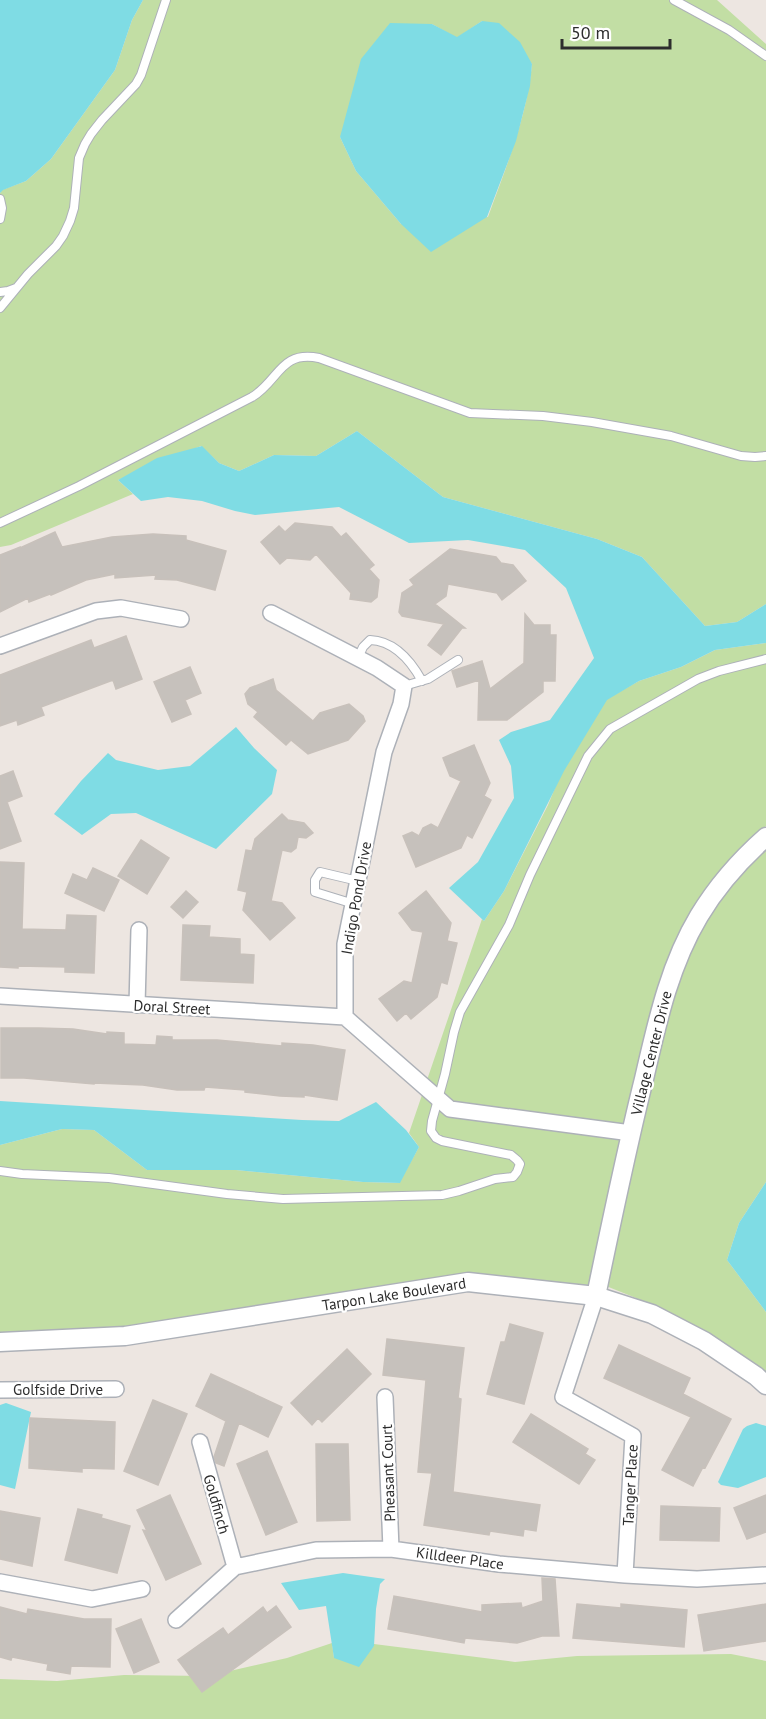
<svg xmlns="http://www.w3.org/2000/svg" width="766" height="1719" font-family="'PT Sans',sans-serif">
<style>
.green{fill:#c2dea4;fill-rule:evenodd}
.water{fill:#7fdce4}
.building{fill:#c6c1bc;stroke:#c8c1bb;stroke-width:1.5}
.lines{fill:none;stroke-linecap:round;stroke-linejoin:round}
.service-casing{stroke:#adb1b8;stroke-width:10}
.minor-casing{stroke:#adb1b8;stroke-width:18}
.tertiary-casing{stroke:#adb1b8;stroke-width:21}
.service{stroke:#fff;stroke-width:8}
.minor{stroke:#fff;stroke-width:15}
.tertiary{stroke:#fff;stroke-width:18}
.labels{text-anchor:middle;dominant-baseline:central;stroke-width:4.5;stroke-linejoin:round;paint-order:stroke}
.street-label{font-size:15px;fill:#2d2d2d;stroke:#fff}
</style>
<rect width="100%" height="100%" fill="#ede6e1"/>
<path class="green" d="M143 0H717L766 44V604L737 622 705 626 642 557 597 539 443 497 357 431 316 456 274 455 239 471 219 463 201 446 118 480 133 494 11 545 0 547V193L2 190 26 181 51 159 115 70 132 20ZM482 21 532 64C527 117 506 167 488 217L401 224 356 171 340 137 432 24 457 38Z
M766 643V826L742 847 707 888 624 1124 452 1101 427 1080 482 919 484 921 504 891 548 805 587 710 639 681 681 667 715 650Z
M766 848V1182L739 1223 727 1260 766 1312V1375L636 1298 606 1286C621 1215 636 1143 654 1072 667 1021 678 968 705 922 722 894 744 871 766 848Z
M422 1095 434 1106 450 1116 621 1139 590 1285 554 1284 466 1274 124 1329 0 1334V1145L62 1129 94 1130 147 1170H236L363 1182 399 1183 419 1147 409 1133Z
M332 1643 334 1658 374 1646V1644L515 1662 577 1656 731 1654 766 1661V1719H0V1679L57 1681 124 1675 208 1676 287 1658Z"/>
<path class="water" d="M0 0H143L132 20 115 70 51 159 26 181 3 190 0 193Z
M482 21 499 23 520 42 532 64 530 86 516 141 487 217 431 252 401 224 356 171 340 137 361 59 390 23 432 24 457 37Z
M357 431 443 497 597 539 642 557 705 626 737 622 766 604V643L715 650 681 667 639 681 607 700 564 771 504 891 484 921 449 888 478 862 514 798 511 766 499 740 511 732 550 720 594 658 566 588 525 550 468 540 409 543 339 507 255 515 235 511 202 501 168 497 141 501 118 480 157 458 202 446 219 463 239 471 274 455 316 456Z
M236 727 254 748 277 770 272 794 216 849 136 813 111 814 82 835 54 814 81 781 108 753 116 760 158 770 190 766Z
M0 1101 302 1120 339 1121 376 1102 406 1130 419 1147 400 1183 363 1182 236 1170H147L94 1130 62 1129 0 1145Z
M766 1182V1312L727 1260 739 1223Z
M6 1403 31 1412 15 1489 0 1485V1405Z
M756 1423 766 1426V1477L738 1488 721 1485 718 1482 743 1429 747 1426Z
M343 1573 385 1579 380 1584 376 1609 374 1646 359 1667 334 1658 326 1606 299 1610 281 1583Z"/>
<path class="building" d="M295 523 332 527 341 537 346 533 374 565 369 569 379 580 377 597 371 602 350 599 351 593 316 554 310 560 287 558 280 564 261 542 279 526 285 532Z
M55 532 62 547 112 537 153 534 186 536V540L226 551 215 590 177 580 155 579 156 575 115 578V574L86 580 51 595 50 594 29 602 28 598 0 612V555L20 547V548Z
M450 549 496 557 501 563 513 565 526 581 502 600 497 593 448 584 446 596 435 604 465 628H462L441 655 428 645 444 624 402 616 399 612 402 593 414 585 410 580Z
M525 614 534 625H550V635H556L555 681H543V692L507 720H478L479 680 457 687 452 671 482 661 490 689 524 663Z
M126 636 142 679 116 689 113 680 41 707 44 715 18 725 17 720 0 726V675L91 640 94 648Z
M190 667 201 693 185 700 191 714 172 722 154 682Z
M273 679 276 690 313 721 320 713 349 704 363 716 365 721 348 740 308 754 291 740 286 745 254 717 258 712 248 704 245 694 250 688Z
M474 745 490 783 484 796 491 800 472 838 467 835 461 848 416 867 403 836 412 832 419 836 423 828 431 824 438 828 461 781 450 776 443 758Z
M13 771 22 796 7 802 21 841 0 849V776Z
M282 814 288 820 304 823 313 833 306 838 298 837 296 848 291 852 282 850 271 901 282 903 295 918 270 940 243 910 247 892 238 890 246 850 252 851 255 839Z
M141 840 169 858 147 894 118 876Z
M0 862 24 863 22 929 66 930 67 915 96 916 94 973 65 972V967L18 966V968L0 967Z
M93 868 119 880 104 911 65 893 73 874 87 880Z
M186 891 198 902 183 918 171 907Z
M426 891 451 923 447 941 457 943 447 984 441 982 437 997 411 1019 406 1013 397 1021 379 999 404 981 412 983 423 932 412 930 399 913Z
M183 925 210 926 209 937 240 939V954L254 955 253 983 181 980Z
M1 1028H39L73 1029 107 1034V1032L124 1033V1044L156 1045 157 1036 172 1037V1040H217L282 1046V1043L313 1045 345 1050 337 1100 304 1095V1097L280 1096 245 1092V1090L205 1087 204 1090H177L143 1085 94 1083V1084L24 1078H1Z
M510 1324 543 1333 524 1404 487 1394 501 1342H505Z
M387 1339 464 1348 458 1398 461 1399 453 1492 540 1505 536 1531 524 1529 523 1536 490 1531 489 1535 424 1525 432 1473 418 1472 426 1380 383 1375Z
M619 1345 690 1378 683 1394 731 1419 705 1468 703 1467 693 1486 662 1470 691 1417 604 1378Z
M347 1349 371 1374 322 1422 318 1418 312 1425 291 1403Z
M211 1374 282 1407 268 1437 239 1423 224 1466 216 1463 214 1457 226 1421 196 1406Z
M153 1400 187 1414 158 1485 124 1471Z
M531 1414 588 1449 585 1454 595 1460 579 1484 513 1442Z
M30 1418 115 1422 114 1469 82 1468V1472L29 1468Z
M316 1444H348L350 1520 317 1521Z
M267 1451 297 1522 266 1535 237 1464Z
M170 1495 201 1564 166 1580 143 1530 147 1531 137 1510Z
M766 1495V1532L747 1539 734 1508Z
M661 1506 720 1508 719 1541 660 1540Z
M78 1509 102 1515 101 1518 130 1526 117 1573 65 1560Z
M0 1511 40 1518 32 1566 0 1559Z
M542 1578 555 1579 559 1636H542L517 1643 465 1638 464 1643 388 1629 394 1596 482 1612V1605L521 1603 522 1608 543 1601Z
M577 1604 621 1608V1604L687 1610 684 1647 573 1638Z
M766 1604V1641L704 1651 698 1615Z
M276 1606 291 1627 202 1692 178 1660 223 1628 228 1635 263 1607 267 1613Z
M0 1607 27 1614 28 1609 84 1619H111L110 1667 71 1666 70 1674 47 1670 48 1664 12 1657 11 1660 0 1657Z
M141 1619 159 1662 134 1673 116 1629Z"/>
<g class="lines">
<defs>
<path id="service" d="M674 0 729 30 766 56
M0 199 2 208 0 219
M0 292 8 291 16 288
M0 308 28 274 56 246 63 236 70 221 74 208 79 158 85 144 91 134 102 120 136 84 141 75 166 0
M0 523 79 486 252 397C279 381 280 350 319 358L470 413 543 416 592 422 671 436 741 456 755 457 766 456
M358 658 363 647 370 640C395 641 411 661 422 681
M404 686 428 679 458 660
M354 904 315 892V880L320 872 358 881
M0 1171 22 1174 109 1178 227 1194 283 1199 442 1195 459 1191 495 1179 513 1177 517 1172 520 1164 517 1160 511 1155 442 1141 436 1138 431 1131 432 1121 445 1074 454 1032 460 1012 509 925 530 875 588 756 610 729 698 679 719 671 766 659"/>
<path id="minor" d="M271 613 377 668 404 686 401 704 384 752 345 944V1017L450 1109 631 1133
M0 646 96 611 121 608 181 619
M0 996 345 1017
M137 1005 139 930
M596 1296 563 1397 633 1436 625 1575
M0 1390 116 1389
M385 1397 391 1549
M200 1442 235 1567
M0 1582 92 1599 142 1589
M176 1620 235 1567 316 1550 391 1549 499 1564 625 1575 697 1579 766 1575"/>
<path id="tertiary" d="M596 1296C611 1224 626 1151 644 1079 657 1023 669 966 699 916 717 886 740 860 766 837
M0 1342 125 1336 468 1282 596 1296 652 1314 704 1341 756 1376 766 1385"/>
</defs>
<use href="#service" class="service-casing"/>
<use href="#minor" class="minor-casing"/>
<use href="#tertiary" class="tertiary-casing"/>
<use href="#service" class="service"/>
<use href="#minor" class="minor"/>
<use href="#tertiary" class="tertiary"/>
</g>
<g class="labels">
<g class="street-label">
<text transform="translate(356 898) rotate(-80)">Indigo Pond Drive</text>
<text transform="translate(172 1007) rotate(3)">Doral Street</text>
<text transform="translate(651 1053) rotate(-76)">Village Center Drive</text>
<text transform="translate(394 1294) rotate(-9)">Tarpon Lake Boulevard</text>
<text x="58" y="1389">Golfside Drive</text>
<text transform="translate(388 1473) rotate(-92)">Pheasant Court</text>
<text transform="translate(630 1485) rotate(-87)">Tanger Place</text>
<text transform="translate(217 1504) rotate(74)">Goldfinch</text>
<text transform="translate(460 1558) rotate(8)">Killdeer Place</text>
</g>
</g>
<path d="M562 39v9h108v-9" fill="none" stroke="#2d2d2d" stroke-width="3"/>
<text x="571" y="39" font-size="18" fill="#2d2d2d" stroke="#ffffff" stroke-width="4.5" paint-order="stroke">50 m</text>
</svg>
